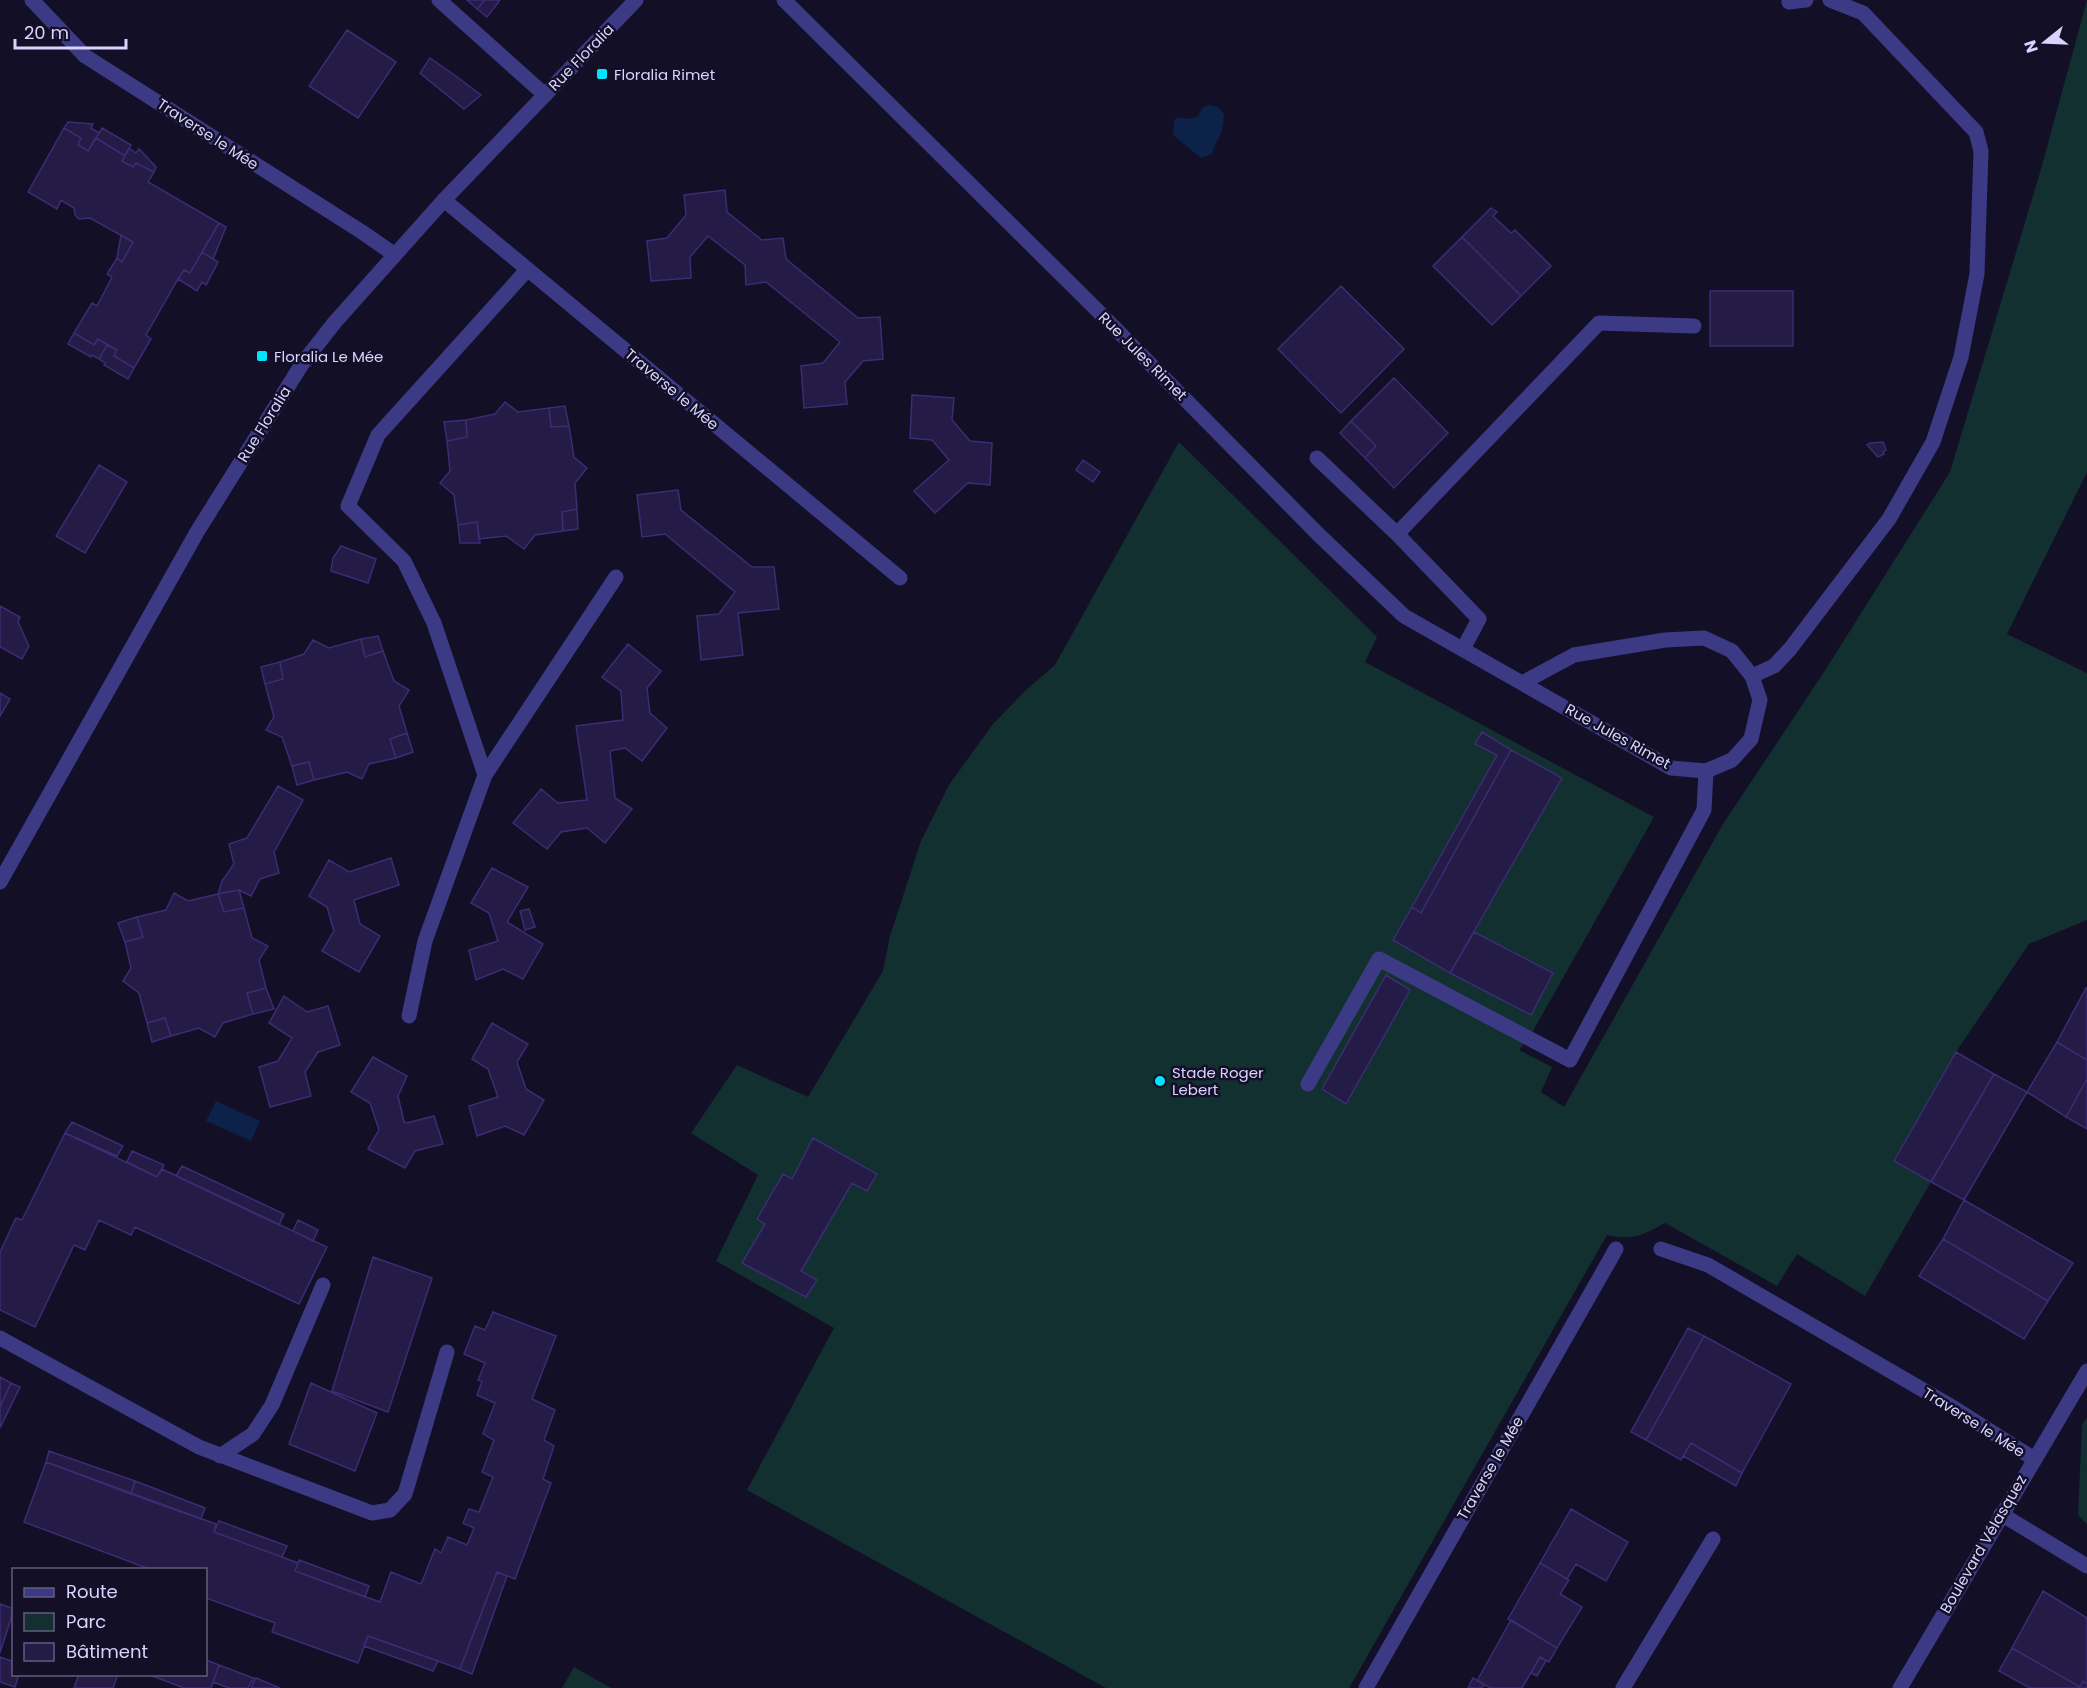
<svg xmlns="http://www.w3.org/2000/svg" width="2087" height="1688" font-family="Poppins,sans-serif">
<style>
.green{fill:#12302f}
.water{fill:#0c2248}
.building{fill:#241b47;stroke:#3b2d73;stroke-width:1.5}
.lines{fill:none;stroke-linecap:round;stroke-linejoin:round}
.lane{stroke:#3d3a85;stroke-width:15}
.street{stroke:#3d3a85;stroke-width:15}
.poi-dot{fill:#00e5ff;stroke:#130f26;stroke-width:2}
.labels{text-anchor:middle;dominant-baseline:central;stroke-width:5;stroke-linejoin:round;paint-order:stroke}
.street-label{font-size:15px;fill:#d9d4ff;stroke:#130f26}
.poi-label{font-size:15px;fill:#d9d4ff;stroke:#130f26;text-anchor:start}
</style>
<rect width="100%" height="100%" fill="#130f26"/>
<path class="green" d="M2087 0V472L2007 634 2087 673V920L2029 944 1956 1052 1895 1161 1931 1182 1865 1296 1797 1254 1777 1286 1665 1223C1643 1235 1632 1241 1607 1235L1349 1688H1106L747 1490 834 1328 716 1261 758 1175 691 1133 737 1065 808 1097 883 971 890 936 921 841 949 785 993 724 1025 691 1055 665 1179 442 1377 637 1365 662 1654 817 1529 1038 1519 1050 1552 1067 1541 1092 1564 1107 1723 824 1824 672 1950 472 2041 169Z
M2087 1417V1524L2078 1515 2082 1425Z
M574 1667 611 1688H562Z"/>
<path class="water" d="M1208 105 1218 107 1224 114C1223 136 1218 136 1212 154L1201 158 1173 135 1174 120 1178 117 1187 119 1197 117 1202 108Z
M216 1101 260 1121 251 1141 206 1121Z"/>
<path class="building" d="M467 0H485L477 9Z
M485 0H500L487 17 477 9Z
M347 30 396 62 358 118 309 86Z
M430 58 453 74 481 95 464 109 420 73Z
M68 122 93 124 91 128 99 133 88 151 78 145 81 138 64 128Z
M64 128 81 138 78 145 88 151 96 138 125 156 122 161 133 167 136 163 154 172 148 182 219 223 190 273 184 270 178 279 146 335 151 339 134 368 114 356 117 350 98 339 94 345 74 333 92 303 97 306 112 277 107 274 117 258 122 262 133 242 90 218 79 219 75 215 74 208 61 200 57 209 28 192Z
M102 128 131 145 125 156 96 138Z
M129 148 136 153 139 149 156 167 154 172 136 163 133 167 122 161Z
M725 190 727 212 762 240 783 238 786 259 858 318 880 317 883 359 863 361 845 382 847 404 804 408 801 366 823 363 840 342 766 282 746 285 745 265 708 236 690 257 691 278 651 281 647 241 667 238 686 215 684 195Z
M1491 208 1497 212 1493 216 1511 233 1515 230 1551 266 1521 296 1462 237Z
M219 223 226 227 213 259 202 252Z
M121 235 133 242 122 262 117 258Z
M1462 237 1521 296 1492 325 1433 266Z
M202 252 218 262 206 285 202 282 197 291 178 279 184 270 190 273Z
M1341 286 1404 349 1341 413 1278 349Z
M1710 291H1793V346H1710Z
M74 333 94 345 98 339 107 345 99 359 92 355 91 357 68 344Z
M107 345 117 350 114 356 134 368 128 379 104 365 105 363 99 359Z
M1394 378 1448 433 1394 488 1365 458 1376 446 1351 421Z
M912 395 954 398 952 420 970 441 992 443 990 485 968 483 935 513 914 491 949 460 932 440 910 438Z
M505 402 518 412 549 408 551 427 569 426 574 457 587 468 575 483 577 509 562 512 563 531 535 535 524 549 506 536 479 539 477 522 458 525 454 495 440 483 450 471 447 441 467 437 466 420 495 414Z
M565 406 569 426 551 427 549 408Z
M466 420 467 437 447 441 444 422Z
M1351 421 1376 446 1365 458 1340 433Z
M1883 442 1886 450 1883 452 1884 454 1878 457 1867 445 1870 443Z
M1083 460 1100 472 1093 482 1076 470Z
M99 465 127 482 85 553 56 536Z
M678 490 681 510 752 567H774L779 609 738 613 743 655 701 660 697 616 719 614 735 592 665 534 642 537 637 495Z
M577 509 578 529 563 531 562 512Z
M477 522 480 543H460L458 525Z
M341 546 376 559 368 583 331 571 333 558Z
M0 606 20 617 18 622 29 646 22 659 0 647Z
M378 636 383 651 365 657 361 639Z
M361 639 365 657 383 651 394 681 409 690 399 706 407 733 390 739 396 758 369 764 362 779 347 772 314 780 309 762 292 766 282 737 266 730 274 717 265 684 283 679 280 662 304 654 313 640 329 648Z
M628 644 661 671 647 688 650 713 667 728 642 761 625 748 610 751 615 798 632 809 605 843 587 828 561 832 547 849 513 823 541 789 558 803 587 800 576 726 623 720 621 691 602 677Z
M280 662 283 679 265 684 261 667Z
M0 693 10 699 0 716Z
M1482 732 1511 750 1421 913 1412 907 1497 755 1475 744Z
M407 733 413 752 396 758 390 739Z
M1511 750 1562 778 1450 973 1393 940 1412 907 1421 913Z
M309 762 314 780 297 785 292 766Z
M278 786 303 800 274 852 279 873 260 879 251 896 239 890 218 894 222 881 234 864 229 844 247 838Z
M391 858 399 885 354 900 360 924 380 936 359 972 322 951 334 931 327 907 309 896 329 860 349 872Z
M492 868 528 887 507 922 543 944 523 979 503 969 476 980 469 950 498 941 489 913 471 903Z
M239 890 244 908 224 912 218 894Z
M174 893 188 901 218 894 224 912 244 908 252 938 268 946 259 960 266 988 247 993 253 1014 223 1023 215 1037 199 1028 171 1036 165 1018 147 1023 139 993 123 981 131 968 125 942 143 937 137 917 166 910Z
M529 909 535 927 525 930 520 911Z
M137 917 143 937 125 942 118 923Z
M1474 932 1553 973 1531 1015 1450 973Z
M1386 975 1410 990 1346 1104 1322 1089Z
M266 988 274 1009 253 1014 247 993Z
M2086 988 2087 989V1060L2057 1042Z
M284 996 307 1012 328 1006 340 1045 318 1052 305 1072 311 1096 270 1107 259 1067 278 1061 292 1038 269 1023Z
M165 1018 171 1036 152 1042 147 1023Z
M492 1023 528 1044 517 1062 526 1089 544 1100 524 1135 505 1126 477 1136 469 1106 498 1097 488 1069 472 1059Z
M2057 1042 2087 1060V1079L2066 1117 2027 1092Z
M1956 1052 1994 1074 1931 1182 1894 1161Z
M373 1057 407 1076 398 1096 404 1122 407 1123 434 1116 443 1144 415 1151 405 1168 368 1149 379 1130 370 1103 351 1092Z
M1994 1074 2027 1092 1964 1200 1931 1182Z
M2087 1079V1129L2066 1117Z
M72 1122 123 1146 117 1156 65 1133Z
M65 1133 157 1177 162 1169 327 1247 299 1304 135 1227 131 1235 99 1220 85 1250 74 1245 35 1327 0 1310V1252L16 1218 22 1220Z
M813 1138 877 1174 867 1191 852 1183 801 1271 817 1280 806 1297 742 1263 765 1224 757 1219 783 1174 792 1179Z
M132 1151 164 1165 157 1177 127 1162Z
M182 1166 284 1214 279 1225 176 1176Z
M1964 1200 2073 1263 2048 1301 1943 1239Z
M298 1220 318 1230 313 1241 293 1231Z
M1943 1239 2048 1301 2024 1339 1919 1276Z
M373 1257 432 1278 388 1412 332 1391Z
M493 1312 556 1336 532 1399 555 1410 544 1440 554 1446 543 1479 551 1483 515 1579 497 1572 460 1669 368 1636 358 1663 272 1632 275 1623 206 1598V1570H152L24 1522 46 1462 216 1524 214 1532 298 1563 295 1571 380 1602 391 1572 421 1584 435 1549 441 1553 448 1537 467 1545 474 1528 463 1523 469 1509 479 1512 493 1477 482 1472 494 1440 483 1434 495 1403 477 1395 482 1381 478 1380 485 1363 464 1354 475 1326 485 1330Z
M1688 1328 1704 1336 1646 1440 1631 1432Z
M1704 1336 1791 1384 1742 1473 1691 1443 1681 1460 1646 1440Z
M0 1377 11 1383 0 1407Z
M11 1383 20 1387 0 1428V1407Z
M311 1383 377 1413 355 1471 289 1444Z
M1691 1443 1742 1473 1736 1486 1683 1456Z
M49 1451 135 1481 131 1494 46 1462Z
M135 1481 205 1508 201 1519 131 1494Z
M1571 1509 1628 1542 1606 1581 1576 1564 1567 1579 1540 1563Z
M219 1521 287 1546 282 1557 214 1532Z
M299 1560 369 1586 365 1597 295 1571Z
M1540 1563 1569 1580 1560 1594 1582 1607 1557 1648 1508 1619Z
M497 1572 507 1576 472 1674 460 1669Z
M2043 1591 2087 1618V1684L2083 1681 2080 1687 2012 1648Z
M0 1604 14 1609 0 1653Z
M1511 1620 1557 1648 1549 1662 1540 1657 1522 1688H1491L1477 1681Z
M368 1636 438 1661 433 1671 364 1646Z
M2012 1648 2080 1687 2083 1681 2087 1684V1688H2030L1999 1671Z
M0 1657 14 1662V1674H19L15 1687 0 1682Z
M1540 1657 1546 1661 1537 1676 1531 1673Z
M206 1660 219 1665 211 1688H184L147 1674H206Z
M219 1665 253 1678H254L248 1688H229L213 1682Z
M79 1674H118L113 1688H74Z
M256 1678 280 1688H251Z
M1473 1678 1484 1684 1482 1688H1468Z"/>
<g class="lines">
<path class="lane" d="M439 0 545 95
M1789 2 1806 0
M1317 458 1397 534 1479 619 1463 649
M1397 534 1599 323 1694 326
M1752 676 1774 666 1790 649 1889 519 1933 442 1961 357 1977 274 1981 151 1976 132 1863 13 1830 0
M485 775 434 623 404 561 348 506 378 435 527 270
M409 1016 425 941 485 775 616 577
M1308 1084 1379 959 1570 1060 1704 810 1706 771
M2001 1514 2087 1566
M1623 1688 1713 1539"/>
<path class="street" d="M32 0 85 56 362 232 395 255
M784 0 1097 310 1318 534 1404 616 1671 768 1706 771 1732 760 1751 739 1760 700 1752 676 1732 651 1704 638 1665 640 1574 655 1524 682
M444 200 900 578
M0 882 197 532 302 364 335 322 444 200 636 0
M1661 1249 1708 1265 1954 1408 2034 1459
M0 1338 199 1447 372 1513 390 1510 405 1494 447 1352
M220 1456 253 1434 272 1405 323 1285
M1366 1688 1616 1249
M1900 1688 2087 1371"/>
</g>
<g class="poi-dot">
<rect x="596" y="68" width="12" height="12" rx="3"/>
<rect x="256" y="350" width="12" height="12" rx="3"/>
<circle cx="1160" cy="1081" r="6"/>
</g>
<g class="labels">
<g class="street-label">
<text transform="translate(581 57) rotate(-46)">Rue Floralia</text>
<text transform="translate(208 134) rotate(33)">Traverse le Mée</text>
<text transform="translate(1143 356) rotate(45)">Rue Jules Rimet</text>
<text transform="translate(672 389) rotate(40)">Traverse le Mée</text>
<text transform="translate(264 424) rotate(-58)">Rue Floralia</text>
<text transform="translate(1618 736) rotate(29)">Rue Jules Rimet</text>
<text transform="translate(1974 1422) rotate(32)">Traverse le Mée</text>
<text transform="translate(1490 1468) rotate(-60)">Traverse le Mée</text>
<text transform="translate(1983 1544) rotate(-60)">Boulevard Vélasquez</text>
</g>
<g class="poi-label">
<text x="614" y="74">Floralia Rimet</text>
<text x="274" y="356">Floralia Le Mée</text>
<text x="1172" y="1072">Stade Roger<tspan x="1172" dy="17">Lebert</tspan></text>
</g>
</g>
<rect x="12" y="1568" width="195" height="108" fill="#130f26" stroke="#625e7d" stroke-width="1.5"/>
<rect x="24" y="1588" width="30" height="9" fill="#3d3a85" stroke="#625e7d" stroke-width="1.5"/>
<text x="66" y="1598" font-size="18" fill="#d9d4ff">Route</text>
<rect x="24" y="1613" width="30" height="18" fill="#12302f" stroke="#625e7d" stroke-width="1.5"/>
<text x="66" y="1628" font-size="18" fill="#d9d4ff">Parc</text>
<rect x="24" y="1643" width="30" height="18" fill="#241b47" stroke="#625e7d" stroke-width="1.5"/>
<text x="66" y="1658" font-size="18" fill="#d9d4ff">Bâtiment</text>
<g transform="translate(2045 42) rotate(252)" stroke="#130f26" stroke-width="4.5" paint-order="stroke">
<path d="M0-4.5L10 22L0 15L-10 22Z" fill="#d9d4ff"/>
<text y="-9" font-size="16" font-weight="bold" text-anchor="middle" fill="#d9d4ff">N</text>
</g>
<path d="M15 39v9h111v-9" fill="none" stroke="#d9d4ff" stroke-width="3"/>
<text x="24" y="39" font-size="18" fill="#d9d4ff" stroke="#130f26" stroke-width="4.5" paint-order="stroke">20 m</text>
</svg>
